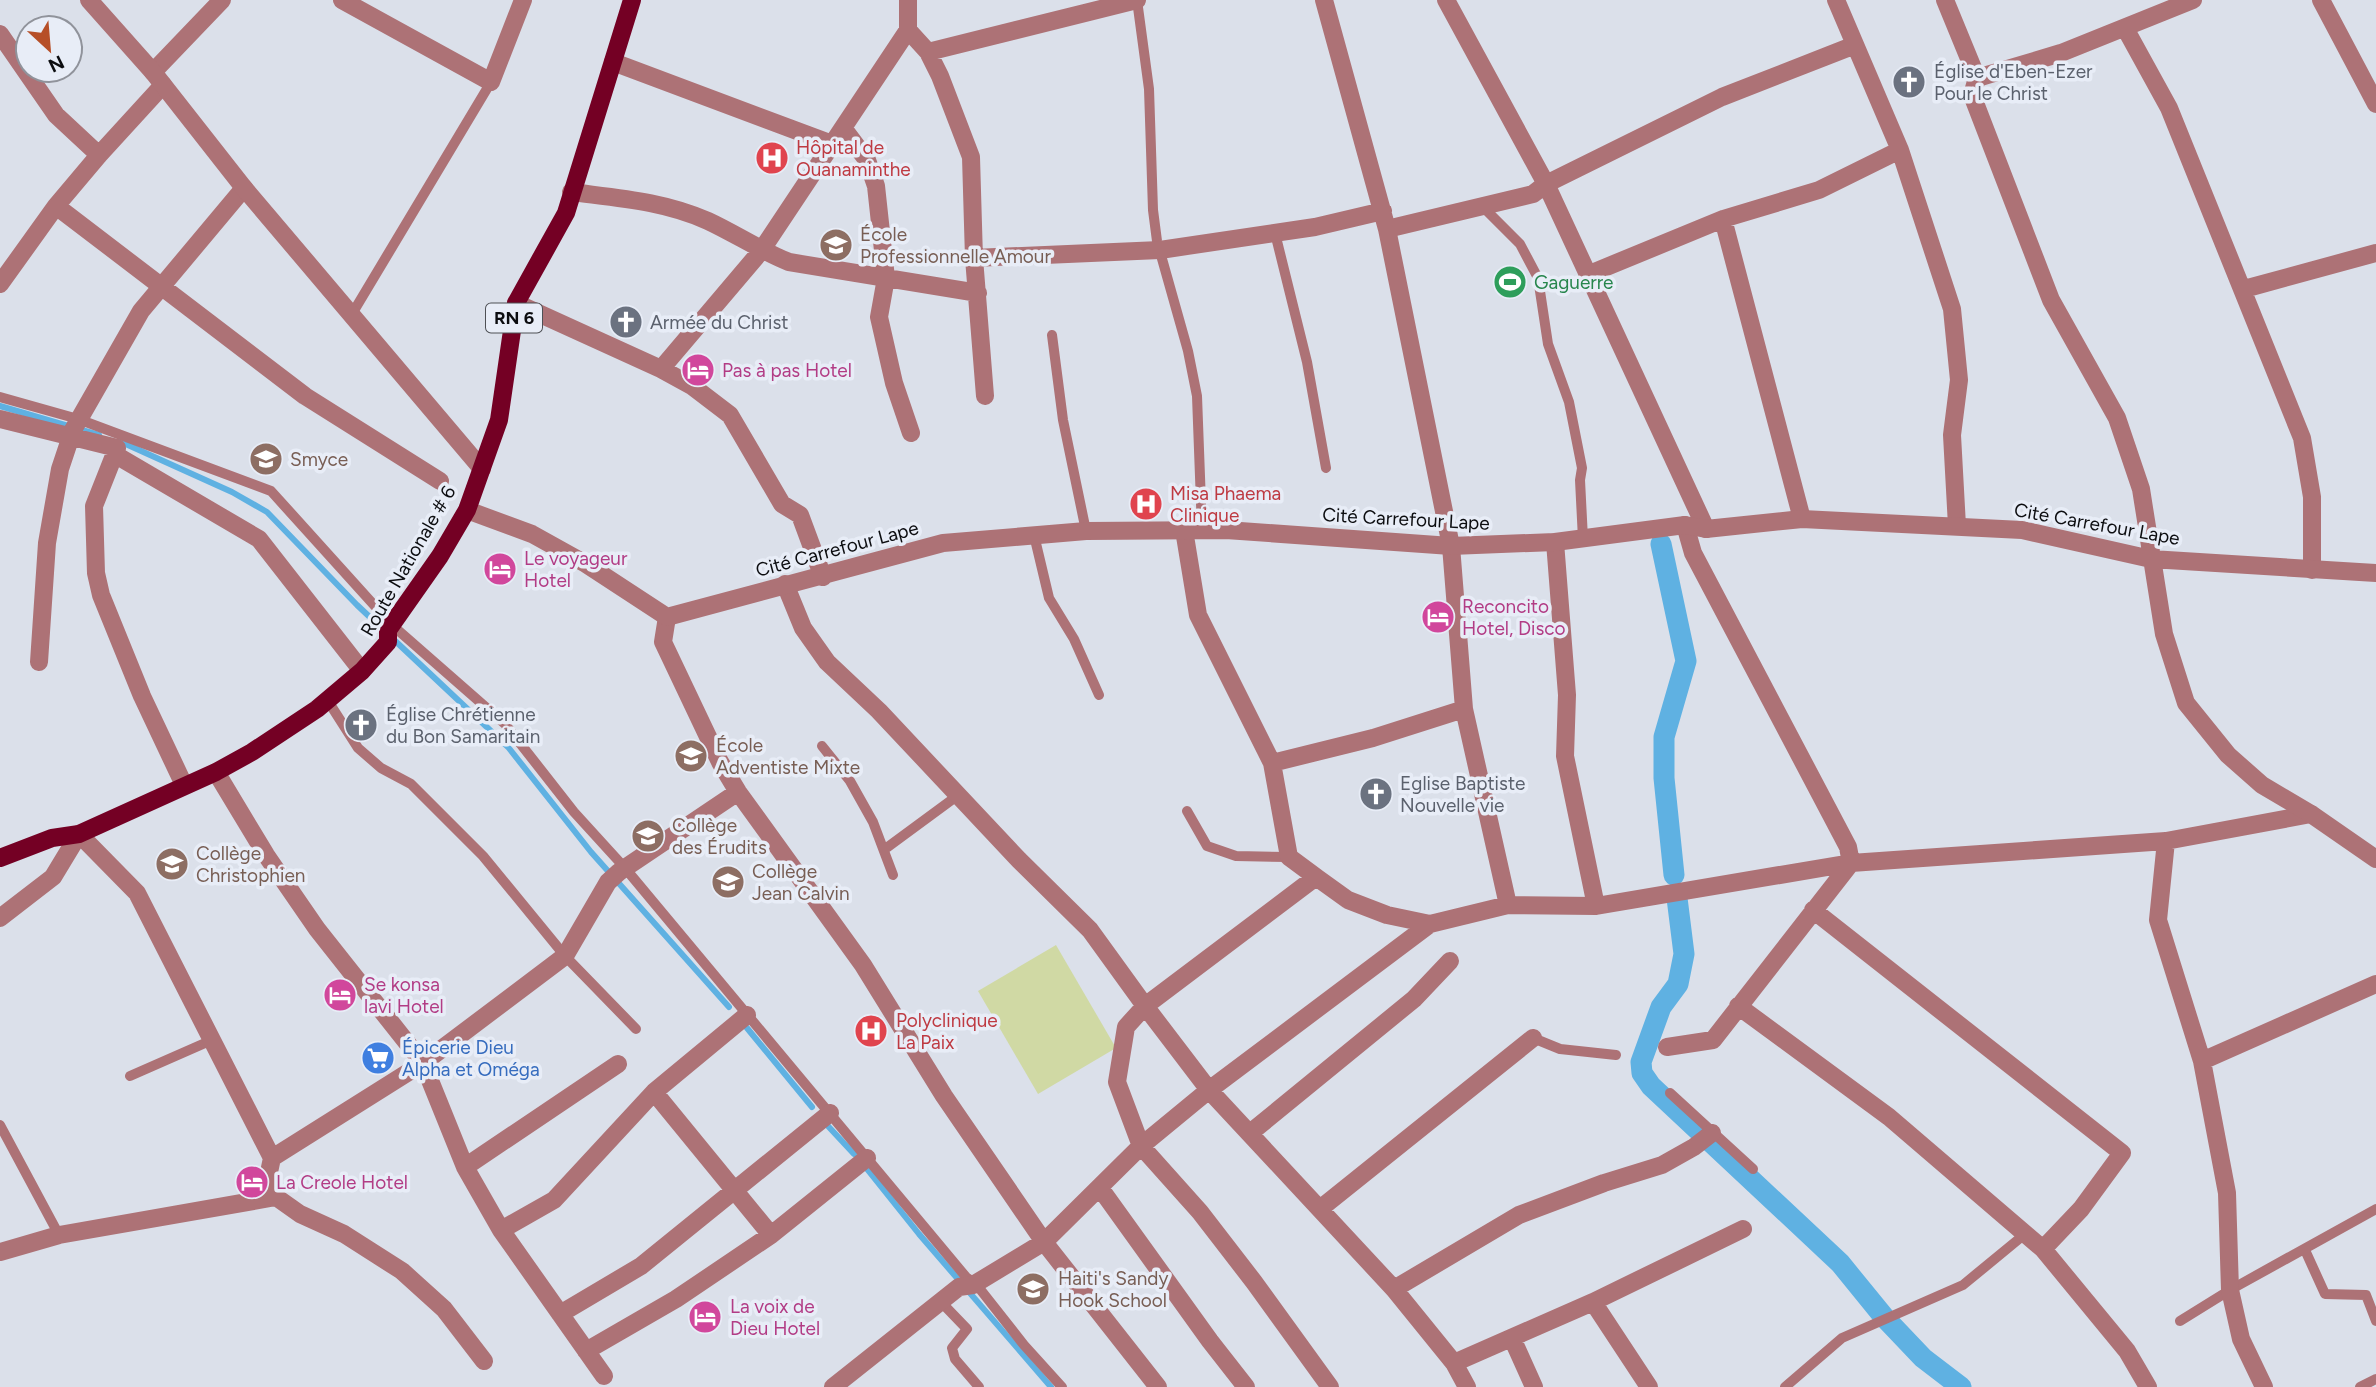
<svg xmlns="http://www.w3.org/2000/svg" width="2376" height="1387" font-family="Figtree,sans-serif">
<style>
.green{fill:#d0d9a4}
.lines{fill:none;stroke-linecap:round;stroke-linejoin:round}
.stream{stroke:#5fb1e2;stroke-width:6}
.canal{stroke:#5fb1e2;stroke-width:21}
.service{stroke:#ad7276;stroke-width:10}
.minor{stroke:#ad7276;stroke-width:18}
.tertiary{stroke:#ad7276;stroke-width:18}
.primary{stroke:#740024;stroke-width:18}
.labels{text-anchor:middle;dominant-baseline:central;stroke-width:7;stroke-linejoin:round;paint-order:stroke}
.shield{fill:#e8edf7;stroke:#4e5055;stroke-width:2}
.shield-label{font-size:18px;font-weight:bold;fill:#0c0d10}
.worship-label{font-size:19px;fill:#5b616d;stroke:#e8edf7;text-anchor:start}
.health-label{font-size:19px;fill:#be3a42;stroke:#e8edf7;text-anchor:start}
.education-label{font-size:19px;fill:#785e54;stroke:#e8edf7;text-anchor:start}
.leisure-label{font-size:19px;fill:#27864d;stroke:#e8edf7;text-anchor:start}
.hotel-label{font-size:19px;fill:#b23c85;stroke:#e8edf7;text-anchor:start}
.street-label{font-size:19px;fill:#0c0d10;stroke:#e8edf7}
.shop-label{font-size:19px;fill:#366cbe;stroke:#e8edf7;text-anchor:start}
</style>
<rect width="100%" height="100%" fill="#dbe0ea"/>
<path class="green" d="M1056 945 1116 1048 1038 1094 978 991Z"/>
<g class="lines">
<path class="stream" d="M0 406 99 435
M119 441 232 492 267 512 357 605 508 747 591 852 729 1007
M747 1028 812 1107
M827 1125 854 1154
M867 1169 919 1234 1051 1387"/>
<path class="canal" d="M1661 544 1686 661 1664 737V778L1674 875
M1677 898 1684 954 1678 984 1661 1007 1641 1062 1642 1073 1651 1086 1840 1263 1884 1317 1923 1358 1961 1387"/>
<path class="service" d="M1137 0 1149 89 1153 210 1157 241 1188 351 1197 396 1202 530
M1482 206 1520 244 1538 278 1548 344 1569 402 1582 468 1580 480 1583 539
M1275 233 1307 362 1326 468
M352 314 491 82
M1052 335 1063 420 1086 531
M0 397 78 419 271 491 392 625 505 724 574 812 625 868 966 1277 976 1284 1024 1345 1062 1387
M1034 535 1049 598 1074 639 1099 695
M328 701 358 748 381 768 411 784 483 856 565 956 636 1029
M822 746 850 781 873 822 893 875
M1187 811 1207 846 1236 856 1289 857
M885 849 957 796
M1533 1038 1560 1049 1616 1055
M130 1076 212 1040
M1670 1093 1753 1169
M0 1125 59 1235
M2305 1250 2325 1294 2366 1295 2376 1321
M941 1302 967 1329 952 1348 955 1359 979 1387
M2180 1321 2230 1290 2376 1209
M1785 1387 1842 1338 1963 1285 2025 1234
M2360 1387 2376 1379"/>
<path class="minor" d="M342 0 491 82 523 0
M908 0V30L928 52 940 76 971 157 974 258 985 396
M1324 0 1387 229 1451 546 1464 709 1508 905
M1446 0 1546 184 1706 529
M1836 0 1900 150 1952 309 1959 380 1952 435 1957 526
M2321 0 2376 104
M2125 28 2169 108 2302 438 2312 497V570
M0 34 56 115 99 155
M928 52 1137 0
M613 62 832 144
M153 72 222 0
M1977 78 2061 53 2193 0
M843 128 867 160 876 186 886 278 879 317 894 383 911 433
M571 192C617 198 664 201 708 221 736 234 761 251 789 262L978 293
M56 206 305 396 440 481
M1723 219 1802 519
M1387 229 1533 194 1546 184 1722 97 1855 45
M974 258 1160 250 1315 227 1383 211
M1587 275 1723 219 1819 190 1900 150
M0 284 56 206 99 155 163 85
M2244 289 2376 253
M516 303 661 369 692 386 730 415 782 504 800 515 823 577
M661 369 761 251 908 30
M0 419 117 448 94 506 96 573 101 595 142 696 184 785
M114 454 259 539 362 671
M1184 530 1198 615 1272 763 1289 857 1316 877
M1555 542 1567 695 1565 756 1596 906
M785 584 803 628 827 662 879 711 1019 860 1090 930 1145 1006 1209 1090 1394 1289 1454 1363 1467 1387
M667 617 663 642 720 762 738 792 863 965 944 1096 1044 1242 1158 1387
M39 662 47 543 60 469 73 430 141 311 244 188
M1272 763 1373 738 1464 709
M216 772 266 855 317 929 423 1063 465 1167 501 1230 604 1376
M79 834 137 893 272 1158 423 1063 565 956 608 882 619 872 738 792
M2166 841 2158 920 2202 1061 2376 984
M1813 910 2122 1153 2081 1209 2043 1249 2127 1351 2148 1387
M1738 1006 1889 1117 2043 1249
M1667 1047 1713 1040 1851 863 1848 847 1693 553 1685 525
M2202 1061 2227 1193 2230 1290 2241 1339 2264 1387
M654 1092 771 1235
M1250 1133 1414 999 1450 961
M272 1158 268 1177 276 1197 300 1214 344 1234 402 1271 444 1309 484 1361
M465 1167 618 1064
M1100 1188 1210 1341 1246 1387
M1321 1208 1533 1038
M501 1230 554 1200 654 1092 747 1015
M0 1252 59 1235 276 1197
M1394 1289 1519 1215 1604 1183 1662 1165 1694 1147 1712 1133
M1593 1302 1649 1387
M560 1314 641 1266 830 1113
M1512 1338 1534 1387
M586 1351 676 1299 771 1235 867 1158
M1454 1363 1593 1302 1743 1229
M833 1387 959 1287 973 1285 1044 1242 1141 1146 1209 1090 1430 924
M1330 1387 1254 1282 1200 1212 1141 1146 1117 1082 1126 1027 1145 1006 1316 877 1348 900 1387 915 1430 924 1508 905 1596 906 1851 863 2166 841 2311 814"/>
<path class="tertiary" d="M89 0 153 72 244 188 482 469
M1945 0 1977 78 1972 95 2051 300 2117 418 2141 489 2164 634 2186 703 2228 755 2262 785 2311 814 2376 859
M467 510 532 534 586 564 667 617 943 543 1086 531 1226 530 1451 546 1555 542 1685 525 1706 529 1802 519 2022 530 2151 559 2376 573
M0 918 53 877 79 834"/>
<path class="primary" d="M0 858 52 838 79 834 216 772 252 752 317 709 362 671 388 642V630L440 556 467 510 499 420 516 303 566 213 632 0"/>
</g>
<defs>
<symbol id="church-disc" viewBox="-11 -11 22 22"><circle r="9.5" fill="#6b7280" stroke="#e8edf7"/><path d="M-1.2-6h2.4v3.5h3.3v2.4h-3.3V6h-2.4V-.1h-3.3v-2.4h3.3Z" fill="#fff"/></symbol>
<symbol id="hospital-disc" viewBox="-11 -11 22 22"><circle r="9.5" fill="#e0444e" stroke="#e8edf7"/><path d="M-5-5h3v3.5h4V-5h3V5h-3V1.5h-4V5h-3Z" fill="#fff"/></symbol>
<symbol id="university-disc" viewBox="-11 -11 22 22"><circle r="9.5" fill="#8d6e63" stroke="#e8edf7"/><path d="M0-5L7-2L0 1L-7-2ZM-4 1L0 2.5L4 1V4Q0 6-4 4Z" fill="#fff"/></symbol>
<symbol id="stadium-disc" viewBox="-11 -11 22 22"><circle r="9.5" fill="#2e9e5b" stroke="#e8edf7"/><path d="M0-5a6.5 5 0 1 0 0 10a6.5 5 0 1 0 0-10ZM-3.5-1.8h7v3.6h-7Z" fill="#fff"/></symbol>
<symbol id="hotel-disc" viewBox="-11 -11 22 22"><circle r="9.5" fill="#d1479c" stroke="#e8edf7"/><path d="M-6-4.5h1.5V1H6V5H4.5V3h-9V5H-6ZM-4 0a1.8 1.8 0 1 1 3.6 0ZM.5 0V-2.5h3Q6-2.5 6 0Z" fill="#fff"/></symbol>
<symbol id="school-disc" viewBox="-11 -11 22 22"><circle r="9.5" fill="#8d6e63" stroke="#e8edf7"/><path d="M0-5L7-2L0 1L-7-2ZM-4 1L0 2.5L4 1V4Q0 6-4 4Z" fill="#fff"/></symbol>
<symbol id="supermarket-disc" viewBox="-11 -11 22 22"><circle r="9.5" fill="#3f7fe0" stroke="#e8edf7"/><path d="M-6-5.5h2.5l.6 2H6L4.5 2H-2.5L-4.4-4H-6ZM-1.5 3.2a1.3 1.3 0 1 0 .1 0ZM3 3.2a1.3 1.3 0 1 0 .1 0Z" fill="#fff"/></symbol>
</defs>
<g fill-rule="evenodd">
<use href="#church-disc" x="1890" y="63" width="38" height="38"/>
<use href="#hospital-disc" x="753" y="139" width="38" height="38"/>
<use href="#university-disc" x="817" y="226" width="38" height="38"/>
<use href="#stadium-disc" x="1491" y="263" width="38" height="38"/>
<use href="#church-disc" x="607" y="303" width="38" height="38"/>
<use href="#hotel-disc" x="679" y="351" width="38" height="38"/>
<use href="#school-disc" x="247" y="440" width="38" height="38"/>
<use href="#hospital-disc" x="1127" y="485" width="38" height="38"/>
<use href="#hotel-disc" x="481" y="550" width="38" height="38"/>
<use href="#hotel-disc" x="1419" y="598" width="38" height="38"/>
<use href="#church-disc" x="342" y="706" width="38" height="38"/>
<use href="#school-disc" x="672" y="737" width="38" height="38"/>
<use href="#church-disc" x="1357" y="775" width="38" height="38"/>
<use href="#school-disc" x="629" y="817" width="38" height="38"/>
<use href="#school-disc" x="153" y="845" width="38" height="38"/>
<use href="#school-disc" x="709" y="863" width="38" height="38"/>
<use href="#hotel-disc" x="321" y="976" width="38" height="38"/>
<use href="#hospital-disc" x="852" y="1012" width="38" height="38"/>
<use href="#supermarket-disc" x="359" y="1039" width="38" height="38"/>
<use href="#hotel-disc" x="233" y="1163" width="38" height="38"/>
<use href="#school-disc" x="1014" y="1270" width="38" height="38"/>
<use href="#hotel-disc" x="686" y="1298" width="38" height="38"/>
</g>
<g class="labels">
<rect class="shield" x="486" y="303.5" width="56" height="29" rx="5"/>
<g class="shield-label">
<text x="514" y="318">RN 6</text>
</g>
<g class="worship-label">
<text x="1934" y="71">Église d'Eben-Ezer<tspan x="1934" dy="22">Pour le Christ</tspan></text>
<text x="650" y="322">Armée du Christ</text>
<text x="386" y="714">Église Chrétienne<tspan x="386" dy="22">du Bon Samaritain</tspan></text>
<text x="1400" y="783">Eglise Baptiste<tspan x="1400" dy="22">Nouvelle vie</tspan></text>
</g>
<g class="health-label">
<text x="796" y="147">Hôpital de<tspan x="796" dy="22">Ouanaminthe</tspan></text>
<text x="1170" y="493">Misa Phaema<tspan x="1170" dy="22">Clinique</tspan></text>
<text x="896" y="1020">Polyclinique<tspan x="896" dy="22">La Paix</tspan></text>
</g>
<g class="education-label">
<text x="860" y="234">École<tspan x="860" dy="22">Professionnelle Amour</tspan></text>
<text x="290" y="459">Smyce</text>
<text x="716" y="745">École<tspan x="716" dy="22">Adventiste Mixte</tspan></text>
<text x="672" y="825">Collège<tspan x="672" dy="22">des Érudits</tspan></text>
<text x="196" y="853">Collège<tspan x="196" dy="22">Christophien</tspan></text>
<text x="752" y="871">Collège<tspan x="752" dy="22">Jean Calvin</tspan></text>
<text x="1058" y="1278">Haiti's Sandy<tspan x="1058" dy="22">Hook School</tspan></text>
</g>
<g class="leisure-label">
<text x="1534" y="282">Gaguerre</text>
</g>
<g class="hotel-label">
<text x="722" y="370">Pas à pas Hotel</text>
<text x="524" y="558">Le voyageur<tspan x="524" dy="22">Hotel</tspan></text>
<text x="1462" y="606">Reconcito<tspan x="1462" dy="22">Hotel, Disco</tspan></text>
<text x="364" y="984">Se konsa<tspan x="364" dy="22">lavi Hotel</tspan></text>
<text x="276" y="1182">La Creole Hotel</text>
<text x="730" y="1306">La voix de<tspan x="730" dy="22">Dieu Hotel</tspan></text>
</g>
<g class="street-label">
<text transform="translate(1406 519) rotate(3)">Cité Carrefour Lape</text>
<text transform="translate(2097 524) rotate(10)">Cité Carrefour Lape</text>
<text transform="translate(837 549) rotate(-15)">Cité Carrefour Lape</text>
<text transform="translate(408 561) rotate(-60)">Route Nationale # 6</text>
</g>
<g class="shop-label">
<text x="402" y="1047">Épicerie Dieu<tspan x="402" dy="22">Alpha et Oméga</tspan></text>
</g>
</g>
<g transform="translate(49 49) rotate(154)"><circle r="33" fill="#e8edf7" stroke="#90939b" stroke-width="2"/>
<path d="M0-5L12 26L0 18L-12 26Z" fill="#b64f28"/>
<text y="-10" font-size="19" font-weight="bold" text-anchor="middle" fill="#0c0d10">N</text>
</g>
</svg>
